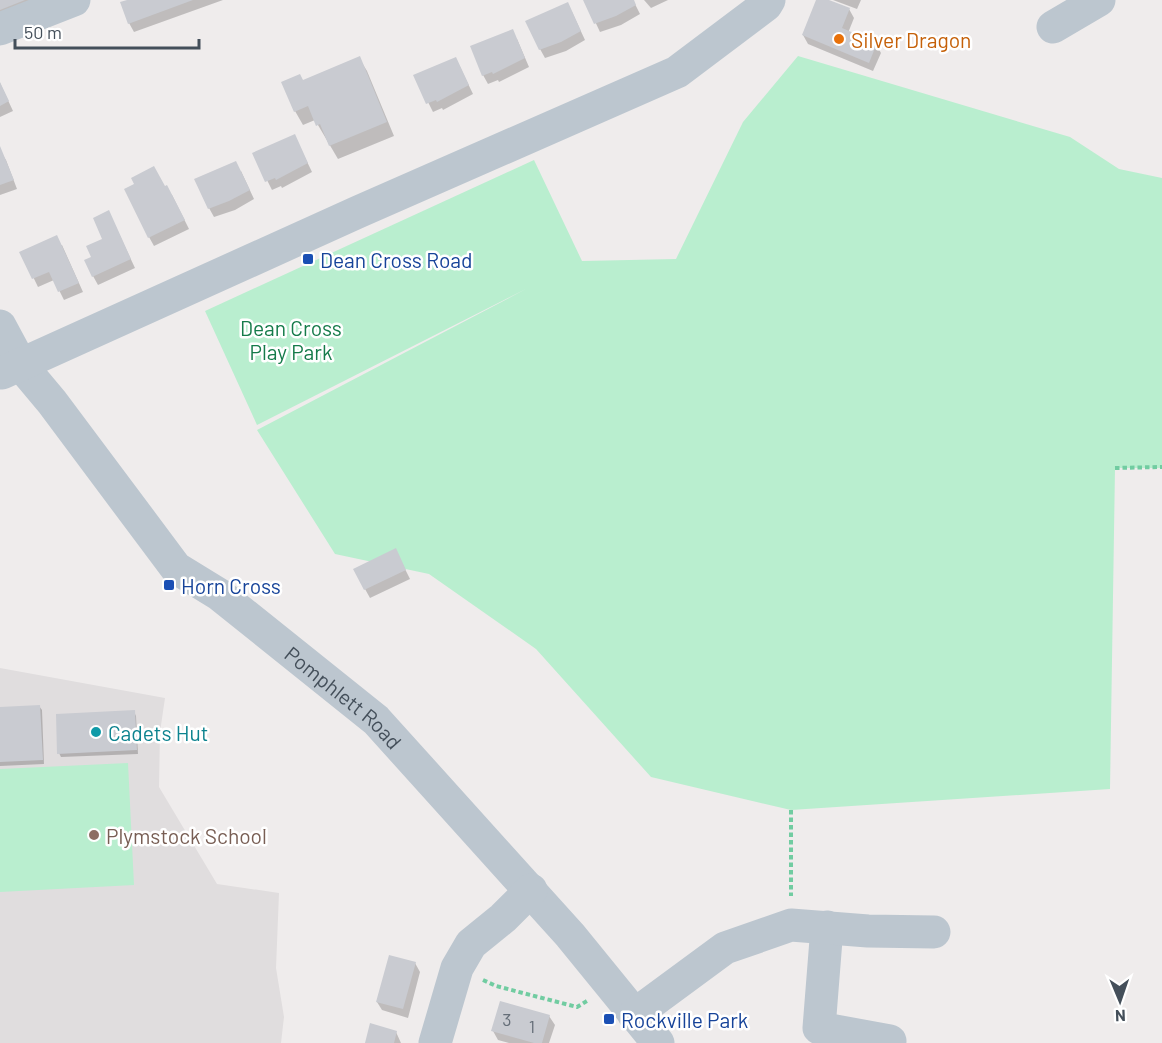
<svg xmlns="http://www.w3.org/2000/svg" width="1162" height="1043" font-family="Barlow,sans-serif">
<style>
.education{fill:#e0ddde}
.green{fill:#b9eecf}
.shadow{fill:#0003}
.building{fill:#c9cbd1}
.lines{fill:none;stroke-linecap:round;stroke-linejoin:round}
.path{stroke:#71cca1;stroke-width:4;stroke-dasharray:4.5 3;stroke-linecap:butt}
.minor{stroke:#bcc6cf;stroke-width:33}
.food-dot{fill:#e8710a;stroke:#fff;stroke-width:2}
.transit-dot{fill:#1a4fb4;stroke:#fff;stroke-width:2}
.culture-dot{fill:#0f9aa8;stroke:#fff;stroke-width:2}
.education-dot{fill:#8d6e63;stroke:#fff;stroke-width:2}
.labels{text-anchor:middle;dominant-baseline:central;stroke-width:5;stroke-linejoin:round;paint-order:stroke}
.number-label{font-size:18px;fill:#656e78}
.food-label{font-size:21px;fill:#c56008;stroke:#fff;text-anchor:start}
.transit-label{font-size:21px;fill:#164399;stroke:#fff;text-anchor:start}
.park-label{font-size:21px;fill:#157b4a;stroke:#fff}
.street-label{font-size:21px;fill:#444f5a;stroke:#fff}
.culture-label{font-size:21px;fill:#0d838f;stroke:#fff;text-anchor:start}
.education-label{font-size:21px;fill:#785e54;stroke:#fff;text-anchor:start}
</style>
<rect width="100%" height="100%" fill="#efecec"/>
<path class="education" d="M0 668 165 698 160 732 159 787 217 884 279 893 276 968 284 1017 281 1043H0Z"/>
<path class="green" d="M798 56 1070 137 1119 169 1162 178V468H1115L1110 789 791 810 651 777 536 649 429 574 335 554 257 430 526 289 257 425 205 311 534 160 582 261 676 259 743 122Z
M128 763 134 885 0 892V769Z"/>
<path class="shadow" d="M0 0H67L0 26Z
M131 0H223L134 32 129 23Z
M585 0H633L640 14 621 25 600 32Z
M644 0H668L651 8Z
M817 0H825L849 9 854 18 848 33 876 44 881 53 873 71 808 44 803 35Z
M833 0H861L857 9Z
M572 12 585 40 566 51 545 58 540 49Z
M517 39 529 67 499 82 498 80 488 84 483 75Z
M359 58 367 71 394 136 338 159 315 120 303 125 295 111 303 81Z
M460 67 473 94 443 110 442 108 433 112 415 76Z
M0 83 13 111 0 117Z
M299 145 312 172 282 188 281 186 272 190 254 154Z
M0 151 6 160 17 189 0 195Z
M241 171 254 199 235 210 214 217 209 208Z
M136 185 165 188 172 195 189 229 154 246 149 237Z
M113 221 135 268 98 285 93 276V258Z
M62 245 83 292 64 300 54 280 38 287 21 252Z
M400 559 410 579 370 598 365 589Z
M39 706 42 710 44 764 0 766V708Z
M134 712 136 716 138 754 61 757 59 753Z
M415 963 420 972 408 1018 382 1010 377 1002Z
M549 1016 555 1025 549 1043H509L498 1040 493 1031Z
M396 1032 401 1043H366Z"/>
<path class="building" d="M0 0H25L0 10Z
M127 0H193L128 24 120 2Z
M583 0H634L636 5 616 16 594 24Z
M816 0H829L850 8 842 28 877 43 869 63 802 35Z
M568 2 581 31 561 42 539 50 525 21Z
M513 29 525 58 493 74 492 72 482 76 470 46Z
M360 56 387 122 329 146 320 124 316 126 308 106 294 112 281 82 300 74 303 80Z
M456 57 469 85 437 102 436 100 426 104 413 75Z
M0 82 9 101 0 106Z
M295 134 308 163 276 180 275 178 265 182 252 153Z
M0 146 14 180 0 185Z
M236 161 250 190 229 201 208 209 194 179Z
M154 166 165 186 167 185 185 220 148 238 124 189 134 184 131 178Z
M109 210 131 259 92 277 84 260 91 257 86 246 102 239 93 218Z
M57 235 79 283 58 292 49 272 32 279 19 252Z
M396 548 406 570 364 590 353 569Z
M40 705 43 760 0 762V707Z
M135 710 137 750 57 754 56 714Z
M389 955 416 962 403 1009 376 1002Z
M500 1001 550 1015 542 1043H534L491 1031Z
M370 1023 397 1031 394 1043H365Z"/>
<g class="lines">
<path class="path" d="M1115 468 1162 467
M791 810V896
M483 980 496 986 577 1007 587 1001"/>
<g class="minor">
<path d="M1053 27 1099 0"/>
<path d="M0 29 74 0"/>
<path id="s1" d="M0 326 21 365 52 402 176 568 220 595 376 720 570 935 658 1043"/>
<path d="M2 373 358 212 677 72 766 5 769 0"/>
<path d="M827 927 819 1028 890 1041"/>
<path d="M634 1015 725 948 791 925 868 931 934 932"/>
<path d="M435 1043 457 968 471 944 503 918 531 890"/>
</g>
</g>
<circle class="food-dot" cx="839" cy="39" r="6"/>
<g class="transit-dot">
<rect x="302" y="253" width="12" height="12" rx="3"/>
<rect x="163" y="579" width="12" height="12" rx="3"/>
<rect x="603" y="1013" width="12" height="12" rx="3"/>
</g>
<circle class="culture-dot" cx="96" cy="732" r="6"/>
<circle class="education-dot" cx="94" cy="835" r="6"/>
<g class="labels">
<g class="number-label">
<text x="507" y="1019">3</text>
<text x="532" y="1026">1</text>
</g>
<g class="food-label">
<text x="851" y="39">Silver Dragon</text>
</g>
<g class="transit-label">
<text x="320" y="259">Dean Cross Road</text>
<text x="181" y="585">Horn Cross</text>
<text x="621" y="1019">Rockville Park</text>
</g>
<g class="park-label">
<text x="291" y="327">Dean Cross<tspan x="291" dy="24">Play Park</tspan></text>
</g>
<g class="street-label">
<text stroke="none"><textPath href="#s1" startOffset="512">Pomphlett Road</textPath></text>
</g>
<g class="culture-label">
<text x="108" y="732">Cadets Hut</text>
</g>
<g class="education-label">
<text x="106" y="835">Plymstock School</text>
</g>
</g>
<g transform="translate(1120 1001) rotate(178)" stroke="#ffffff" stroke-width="4.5" paint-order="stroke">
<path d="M0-4.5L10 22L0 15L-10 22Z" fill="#444f5a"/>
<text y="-9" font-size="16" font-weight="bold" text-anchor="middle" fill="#444f5a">N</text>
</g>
<path d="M15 39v9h184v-9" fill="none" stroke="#444f5a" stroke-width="3"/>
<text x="24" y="39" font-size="18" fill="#444f5a" stroke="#ffffff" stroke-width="4.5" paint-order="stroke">50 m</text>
</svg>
